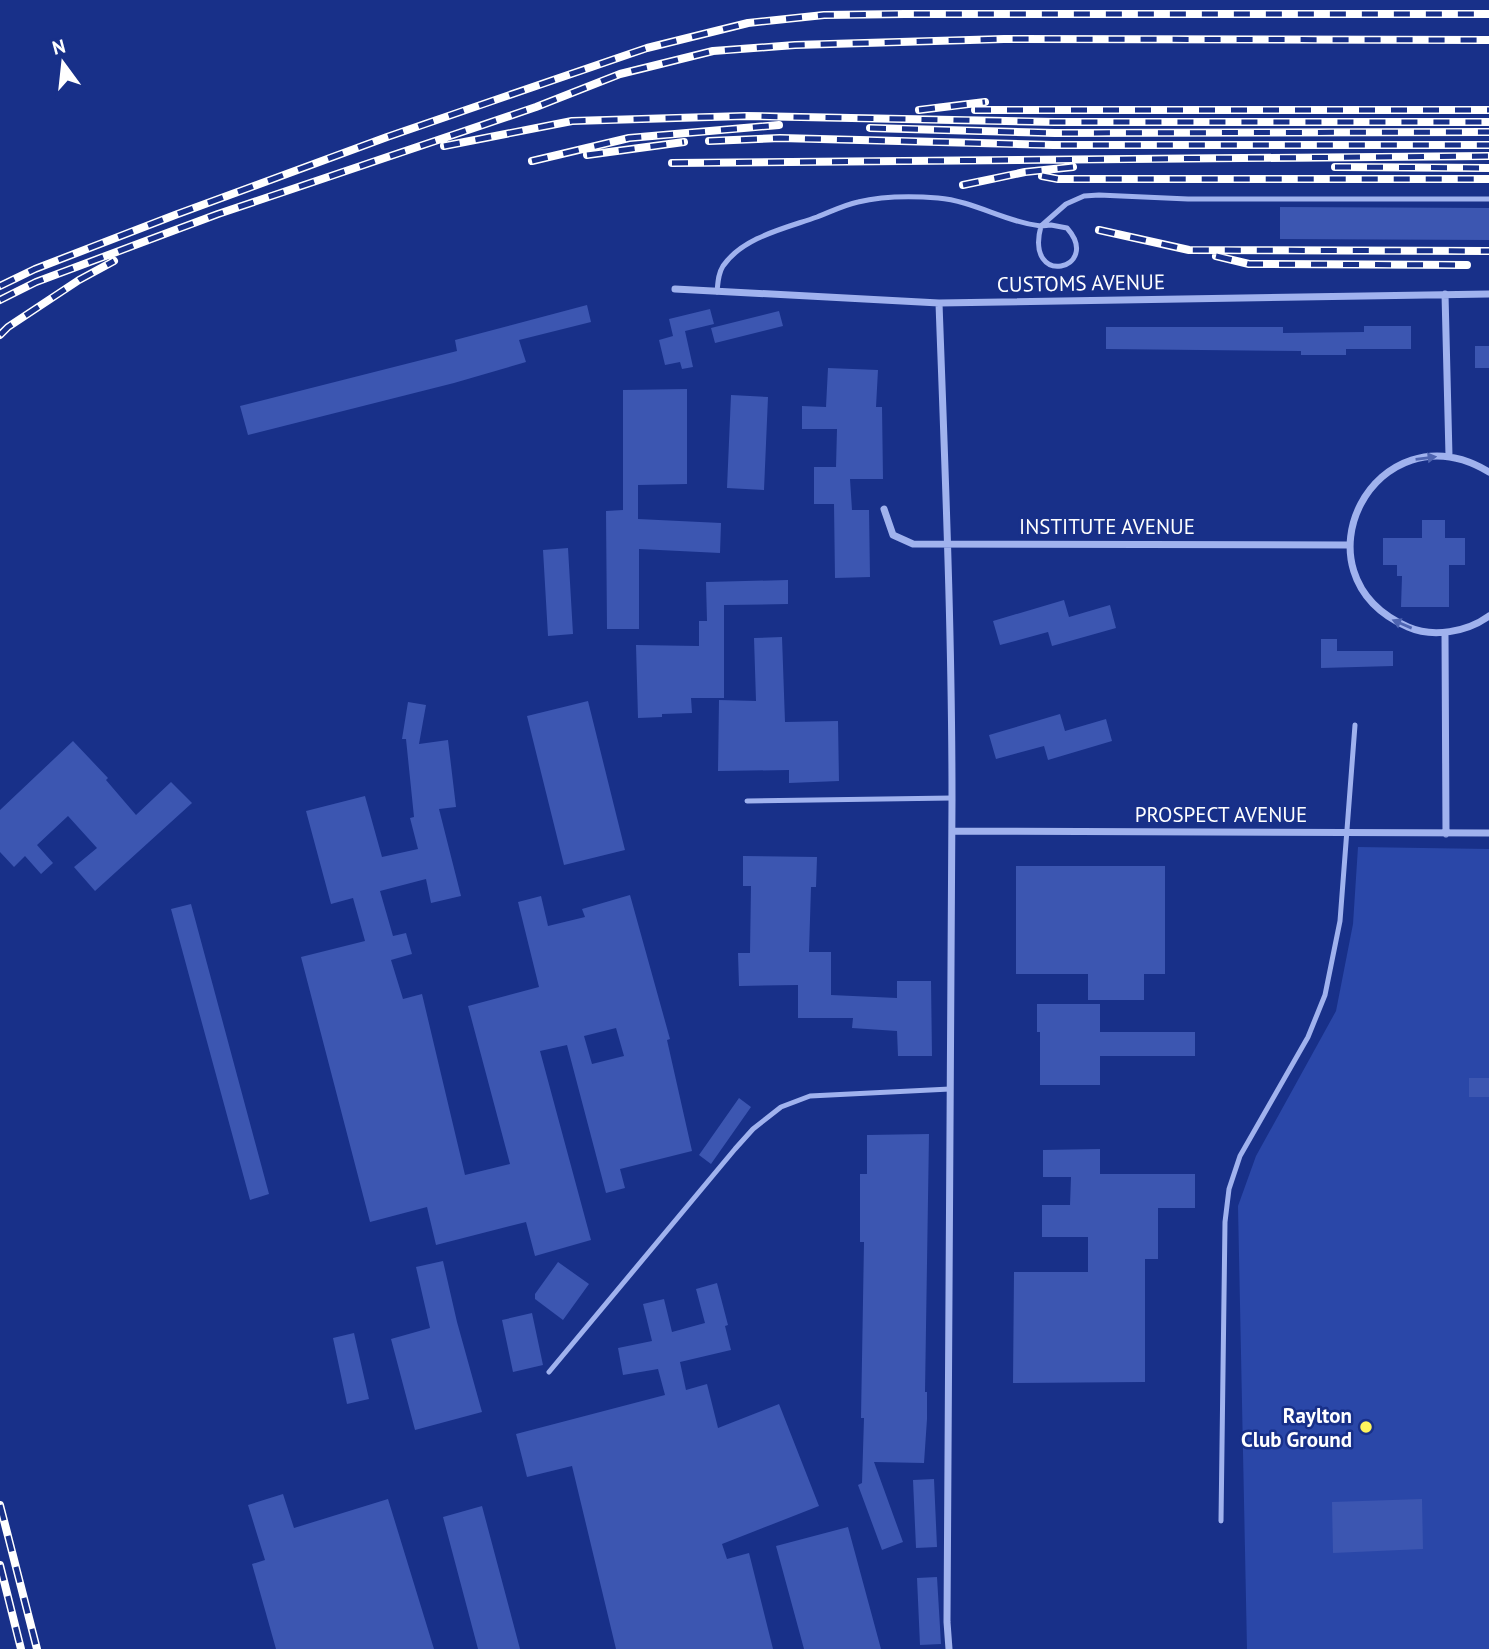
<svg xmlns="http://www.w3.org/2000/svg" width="1489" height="1649" font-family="'PT Sans',sans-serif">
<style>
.green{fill:#2a47a8}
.building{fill:#3c56b1;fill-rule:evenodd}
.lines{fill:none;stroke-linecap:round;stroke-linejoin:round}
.lane{stroke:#a0b2ee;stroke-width:5}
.street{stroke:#a0b2ee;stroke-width:7}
.rail-casing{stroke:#fff;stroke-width:8}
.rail{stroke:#183089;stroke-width:5;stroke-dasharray:16;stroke-linecap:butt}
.oneway{fill:#4e64b1}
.poi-dot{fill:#fff55d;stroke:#183089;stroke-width:2.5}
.labels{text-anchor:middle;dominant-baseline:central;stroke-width:5;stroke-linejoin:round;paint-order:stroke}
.street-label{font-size:21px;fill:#fff;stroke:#183089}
.poi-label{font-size:21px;font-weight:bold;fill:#fff;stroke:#183089;text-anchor:end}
</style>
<rect width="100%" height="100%" fill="#183089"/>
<path class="green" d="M1358 847 1489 849V1649H1247L1238 1206 1256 1156 1336 1011 1353 924Z"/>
<path class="building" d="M1280 207 1489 208V240L1280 239Z
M587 305 591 322 519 340 526 362 454 383 248 435 240 406 457 351 455 340Z
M710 309 714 324 685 331 693 367 682 369 680 362 665 365 659 340 673 336 669 319Z
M779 311 783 326 715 343 711 328Z
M1364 326H1411V349H1346V355H1301V351L1106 349V327H1283V333L1364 332Z
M1475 346H1489V368H1475Z
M828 368 878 370 876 407H882L883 479H850L852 510H869L870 577 835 578 834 504H814V467H836L837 429H802V406L826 407Z
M687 389V484L638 485V519L721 523 720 553 639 549V629H607L606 511 623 510V390Z
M731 395 768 397 764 490 727 488Z
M1422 520H1445V538H1465V565H1449V607H1401L1402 576H1397V565H1383V538H1422Z
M568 548 573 634 548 636 543 550Z
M788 580V604L724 605V698H691L692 713 662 714V717L638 718 636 645 699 646V621H707L706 582Z
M1064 600 1069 617 1110 605 1116 628 1052 646 1048 632 1000 645 993 621Z
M782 637 785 722 838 721 839 781 789 783V770L718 771 719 700 756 701 754 638Z
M1321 639H1337V651H1393V666L1321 668Z
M588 701 625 850 564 865 527 716Z
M408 702 426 705 419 744 448 740 456 807 439 809 461 896 431 903 426 879 380 891 393 936 406 933 412 954 391 960 403 999 422 994 465 1175 510 1164 468 1006 539 987 518 902 541 896 548 926 585 917 582 909 630 895 670 1039 667 1040 692 1151 620 1169 625 1188 606 1193 567 1045 540 1051 591 1240 535 1256 526 1222 436 1245 427 1207 370 1222 301 957 365 941 353 898 331 904 306 811 365 796 382 857 418 849 410 818 414 817 406 739H402ZM616 1028 624 1056 592 1064 584 1036Z
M1060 714 1065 731 1106 719 1112 741 1048 760 1044 746 996 759 989 735Z
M73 741 108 778 106 780 136 815 171 782 192 803 95 891 74 867 97 848 68 816 37 845 53 863 41 874 25 856 14 867 0 852V810Z
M743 856 817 857 816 887H811L809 952H831V995L897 998V981H931L932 1056H898L897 1031 852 1028 853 1018H798V985L739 986 738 953H750L751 886H743Z
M1016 866H1165V974H1144V1000H1088V974H1016Z
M191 904 269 1194 250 1200 171 909Z
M1037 1004H1100V1032H1195V1056H1100V1085H1040V1032H1037Z
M1469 1078H1489V1097H1469Z
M739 1098 751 1107 711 1164 699 1155Z
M929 1134 925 1392H927V1419L924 1463 874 1462 903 1542 882 1550 858 1485 862 1483 864 1418H861L864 1242H860V1174H867V1135Z
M1100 1149V1174H1195V1208H1158V1259H1145V1382L1013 1383 1014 1272H1088V1237H1042V1205H1070L1071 1177H1043V1150Z
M443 1261 457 1322 482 1412 415 1430 391 1339 430 1328 416 1267Z
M558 1262 589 1284 563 1320 535 1299V1294Z
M717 1283 728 1325 725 1326 731 1350 680 1362 686 1390 707 1384 718 1428 779 1404 819 1506 722 1544 727 1559 749 1553 773 1649H616L572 1466 527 1477 516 1434 665 1395 658 1369 623 1375 618 1348 652 1341 643 1304 664 1299 672 1332 705 1323 696 1289Z
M532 1313 543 1365 513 1372 502 1320Z
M354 1333 369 1399 347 1404 333 1338Z
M934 1479 937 1547 916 1548 913 1480Z
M283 1494 294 1528 388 1499 434 1649H276L252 1564 265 1560 248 1505Z
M1422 1499 1423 1549 1333 1553 1332 1502Z
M482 1506 520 1649H478L443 1517Z
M848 1527 881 1649H804L776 1546Z
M937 1577 941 1644 920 1645 917 1578Z"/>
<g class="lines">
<path class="lane" d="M1051 225 1067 228C1103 269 1024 289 1041 226Z
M717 292C718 282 718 274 723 266 743 237 786 228 817 217 830 212 844 205 858 202 883 196 912 196 938 198 974 201 1005 222 1041 226L1066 204 1084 196 1099 195 1188 199H1489
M747 801 952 798
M549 1372 735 1149 753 1129 781 1107 810 1096 950 1089
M1221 1521 1225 1222 1229 1189 1240 1156 1308 1037 1325 995 1340 921 1355 725"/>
<path class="street" d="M675 289 939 303 1489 294
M1445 294 1449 456
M939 303C945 469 952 634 952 800 952 1074 947 1348 947 1622L949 1649
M1489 472C1376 404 1287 574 1408 627 1433 638 1467 632 1489 616
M884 509 893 535 913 544 1349 545
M1445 633 1446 834
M952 831 1489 833"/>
<defs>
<path id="rail" d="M919 110 985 102
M975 110H1489
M870 128 1055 133 1489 132
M709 141 780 138 1053 145H1489
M444 146 572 121 745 116 1055 122H1489
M587 155 684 142
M532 161 629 138 779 125
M672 163 1489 156
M1335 167 1489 168
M1042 176 1058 179H1489
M963 185 1025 172 1073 167
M1099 230 1189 250 1489 251
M1216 256 1249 264 1467 265
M0 286 35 269 175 215 387 137 647 48 748 23 824 15 905 14H1489
M0 300 36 282 218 214 536 107 620 74 713 51 795 45 1004 39 1489 40
M0 335 8 327 79 280 114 261
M0 1505 37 1649
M0 1565 21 1649"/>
</defs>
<use href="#rail" class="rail-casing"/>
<use href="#rail" class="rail"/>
</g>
<defs><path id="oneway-solid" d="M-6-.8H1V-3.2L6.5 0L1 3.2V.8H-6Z" transform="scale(1.75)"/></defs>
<g class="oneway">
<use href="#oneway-solid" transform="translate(1426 458) rotate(-7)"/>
<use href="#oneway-solid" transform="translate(1402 624) rotate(-157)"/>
</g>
<circle class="poi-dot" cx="1366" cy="1427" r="7"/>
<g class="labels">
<g class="street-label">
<text transform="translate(1081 283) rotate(-1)">CUSTOMS AVENUE</text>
<text x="1107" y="526">INSTITUTE AVENUE</text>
<text x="1221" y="814">PROSPECT AVENUE</text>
</g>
<g class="poi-label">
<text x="1352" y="1415">Raylton<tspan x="1352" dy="24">Club Ground</tspan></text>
</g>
</g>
<g transform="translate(63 63) rotate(345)" stroke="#183089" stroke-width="5" paint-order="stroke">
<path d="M0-5L12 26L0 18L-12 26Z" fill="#ffffff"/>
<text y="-10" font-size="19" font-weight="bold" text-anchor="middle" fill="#ffffff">N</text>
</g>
</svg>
